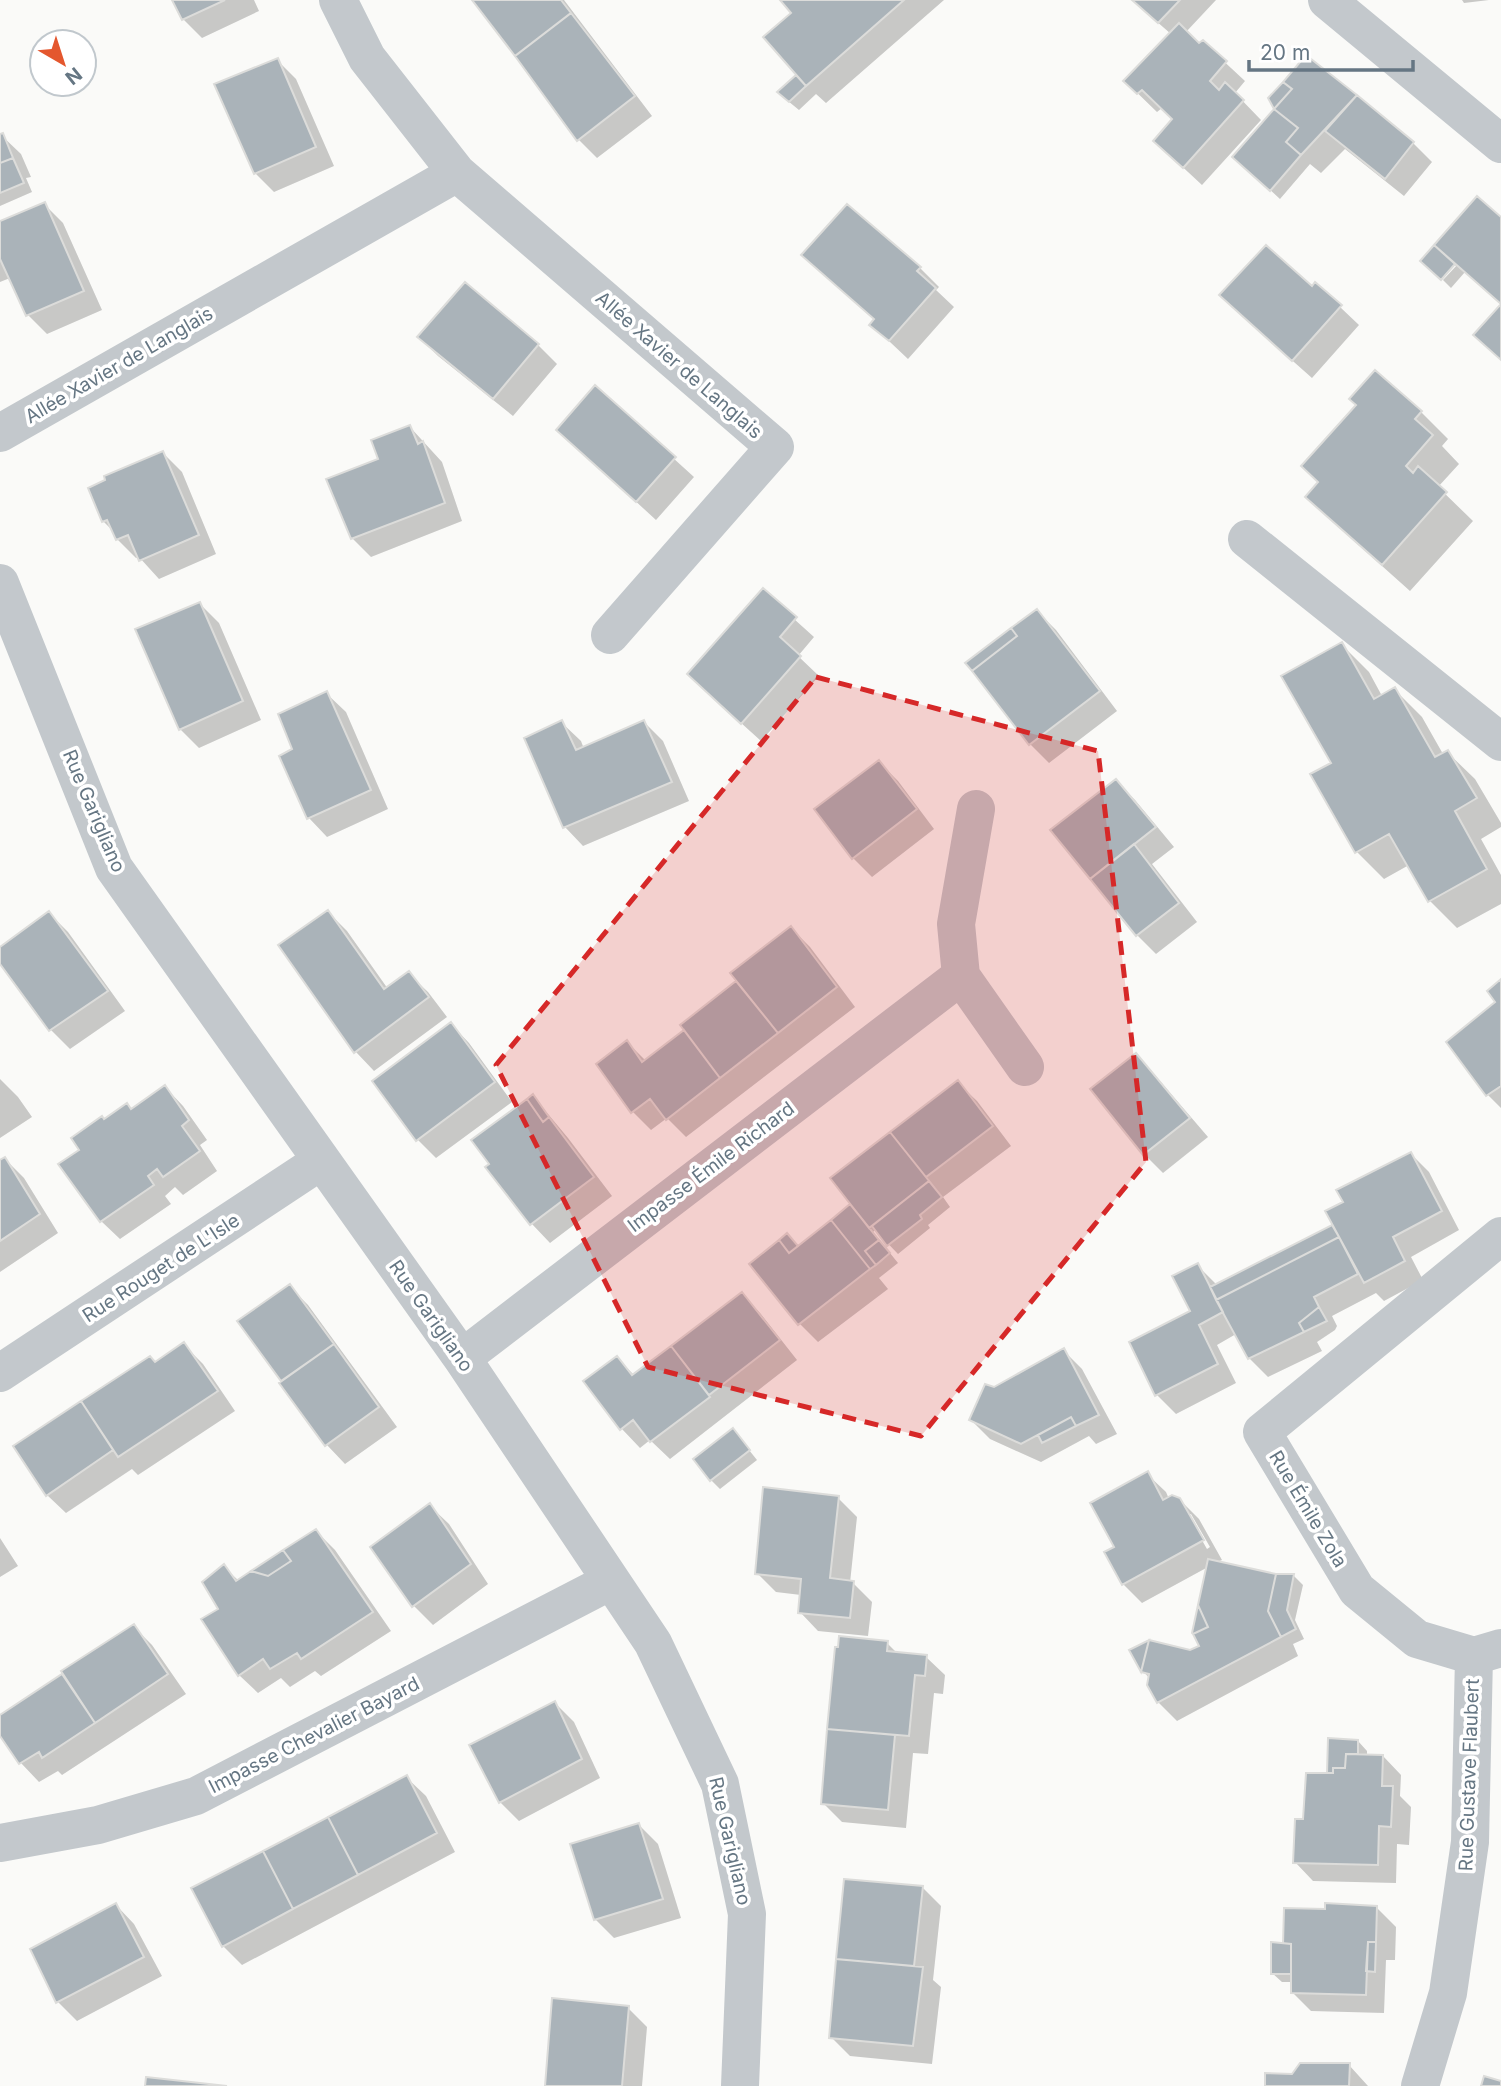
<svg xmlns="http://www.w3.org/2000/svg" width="1501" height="2086" font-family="Inter,sans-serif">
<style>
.shadow{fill:#0003;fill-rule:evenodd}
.building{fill:#aab3b9;stroke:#dcdcda;stroke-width:2}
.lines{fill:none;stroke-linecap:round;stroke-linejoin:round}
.minor{stroke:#c3c8cc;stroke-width:38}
.marked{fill:#d62828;fill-opacity:0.2;stroke:#d62828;stroke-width:5;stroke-dasharray:14 9;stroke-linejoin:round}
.labels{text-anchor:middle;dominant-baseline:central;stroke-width:7;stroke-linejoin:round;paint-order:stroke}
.street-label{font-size:19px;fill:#657683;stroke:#fff}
</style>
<rect width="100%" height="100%" fill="#fafaf8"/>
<path class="shadow" d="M174 0H254L259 11 202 38 183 19Z
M474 0H564L652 116 597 158 579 140Z
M783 0H944L826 103 816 94 799 110 788 101 804 81 794 13Z
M1132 0H1216L1186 32 1199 45 1203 42 1245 81 1235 93 1261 120 1202 185 1174 159V119L1162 108 1157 112 1125 81 1171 34Z
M1462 0H1489L1464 3Z
M1307 57 1413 143 1432 162 1404 196 1345 149 1321 173 1310 164 1280 199 1244 166Z
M277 60 296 79 334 166 274 192 255 173Z
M0 134 21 154 31 177 26 178 32 192 0 206Z
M1477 198 1501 219V305L1465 272 1451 288 1443 280 1458 264 1423 261Z
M44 204 63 223 102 310 47 334 28 315 10 278 0 282V223Z
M847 206 920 268 939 287 936 290 954 307 908 359 872 325 876 320Z
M465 285 538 345 557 364 513 416 438 356 419 337Z
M1340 307 1359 325 1312 378 1240 314Z
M596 388 694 477 656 520 558 430Z
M1421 412 1448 439 1442 446 1459 464 1438 487 1473 521 1410 591 1335 524 1308 497Z
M410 427 442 462 462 521 371 557 352 538 380 460Z
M163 453 182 472 216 554 159 579 139 557 136 558 117 539 115 533 103 521Z
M763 591 814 637 798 656 819 676 761 741 708 693Z
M200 604 219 623 261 720 199 748 180 729Z
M1037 611 1056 630 1117 711 1049 763 1030 744Z
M1341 644 1369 672 1382 696 1394 689 1422 717 1443 754 1447 752 1475 779 1501 823V827L1481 839 1501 875V904L1457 928 1430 901 1409 865 1384 879 1357 852 1333 764Z
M327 694 346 712 388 809 327 837 309 818 295 750Z
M644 722 663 741 689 801 583 846 565 827 562 723 581 741 584 749Z
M879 762 898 781 934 829 872 877 853 858Z
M1116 781 1135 800 1174 847 1152 864 1197 922 1156 954 1137 935 1053 830Z
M328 912 347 931 388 989 409 974 428 992 447 1017 374 1071 356 1052 281 945Z
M49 913 68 932 125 1011 70 1049 51 1030 0 961V949Z
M791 928 810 947 855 1007 686 1137 667 1118 651 1130 633 1112 627 1042 646 1061 687 1031 683 1026 739 981Z
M1501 982V1108L1488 1095 1448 1042 1498 1003Z
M451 1024 469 1043 512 1102 436 1158 417 1139Z
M1136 1055 1154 1074 1208 1137 1163 1173 1144 1154Z
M0 1079 18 1097 32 1117 0 1138Z
M958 1083 977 1101 1011 1146 943 1197 950 1207 928 1225 930 1228 898 1254 875 1230 873 1232 898 1263 879 1278 888 1289 818 1342 800 1324 752 1264 799 1247 857 1213 859 1212 833 1179Z
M165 1087 183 1106 207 1140 200 1145 217 1171 183 1195 175 1187 165 1196 171 1204 120 1239 101 1221 81 1150Z
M533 1096 568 1138 612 1196 550 1243 532 1224 488 1167Z
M1411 1154 1429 1172 1459 1230 1411 1257 1423 1280 1384 1301 1376 1293 1332 1316 1337 1326 1335 1330 1317 1342 1322 1351 1268 1377 1249 1358 1236 1334 1217 1345 1236 1383 1176 1414 1157 1395 1192 1312 1197 1265 1216 1284 1332 1227 1338 1232 1345 1202Z
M5 1159 24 1178 58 1233 0 1272V1162Z
M289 1286 308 1305 397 1427 345 1464 327 1445 281 1383 284 1382 239 1321Z
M742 1294 760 1313 797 1360 670 1459 650 1440 640 1448 622 1429 585 1381 617 1358 634 1375Z
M184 1345 203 1364 235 1411 138 1475 132 1469 66 1513 47 1495 16 1446 150 1358 156 1364Z
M1063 1350 1082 1369 1117 1434 1096 1444 1089 1436 1041 1462 990 1439 971 1420 994 1389Z
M733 1430 757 1460 720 1489 711 1480Z
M1147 1474 1166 1492 1169 1499H1179L1199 1519 1222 1560 1217 1562 1275 1576H1294L1303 1585 1295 1620 1304 1639 1293 1644 1298 1656 1177 1721 1158 1702 1150 1679 1143 1671 1201 1646 1208 1567 1142 1603 1123 1584 1117 1547ZM1187 1514H1191L1210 1547 1207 1549Z
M838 1498 857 1517 850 1583H853L872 1602 868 1636 818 1631 800 1612 801 1595 776 1592 757 1573Z
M430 1506 449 1524 488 1584 433 1625 414 1606 373 1548Z
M316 1531 335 1550 391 1631 321 1676 315 1671 290 1687 281 1678 258 1693 239 1675 221 1610 224 1567 239 1581Z
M0 1538 18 1566 0 1577Z
M133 1626 152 1645 186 1694 62 1775 58 1771 39 1782 21 1763 0 1733V1717Z
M887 1643 898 1654 926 1657 945 1675 943 1694 934 1693 928 1754 913 1753 906 1828 842 1822 823 1803 837 1649Z
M555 1703 574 1722 600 1778 519 1821 500 1802Z
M1358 1741 1367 1751V1756H1383L1401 1775 1400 1796 1411 1807 1409 1845 1397 1844 1396 1883 1313 1881 1295 1862 1305 1821 1331 1775 1329 1772Z
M407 1778 426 1796 455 1852 242 1965 223 1946Z
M639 1825 658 1844 681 1918 614 1938 595 1919Z
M846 1881 922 1887 941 1906 933 1980 941 1987 932 2064 850 2056 831 2037Z
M116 1905 134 1924 162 1976 77 2021 58 2002 32 1949Z
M1377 1908 1396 1927 1395 1960H1386L1384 2013 1311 2011 1292 1992 1293 1982H1282L1272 1973 1285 1945 1326 1910Z
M628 2008 647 2027 642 2086H546Z
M1349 2065 1368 2086H1267L1293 2075Z"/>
<path class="building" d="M172 0H225L182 20Z
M472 0H561L571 13 515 56Z
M780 0H904L806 86 763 37 791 13Z
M1132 0H1180L1158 23Z
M571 13 635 96 577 141 515 56Z
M1179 23 1199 43 1203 40 1227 61 1210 81 1219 90 1225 82 1244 100 1183 168 1153 141 1172 119 1142 90 1137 94 1123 81Z
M1306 55 1357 95 1301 155 1286 142 1298 128 1274 109 1292 89 1283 82Z
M278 58 316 147 254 174 214 84Z
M796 75 806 86 789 102 777 92Z
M1283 82 1292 89 1274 109 1268 98Z
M1357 95 1414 142 1385 179 1325 131Z
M1274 109 1298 128 1286 142 1301 155 1270 191 1232 157Z
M3 133 13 158 0 163V134Z
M13 158 24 183 0 193V163Z
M1477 196 1501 217V360L1473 335 1501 304 1434 245Z
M45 202 84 291 26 316 0 259V221Z
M847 204 921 267 917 271 936 288 889 341 869 325 874 319 801 255Z
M1266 245 1312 286 1315 282 1342 305 1292 361 1219 295Z
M1434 245 1455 264 1441 280 1420 261Z
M465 282 539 344 493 399 417 337Z
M1375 370 1422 411 1415 419 1433 435 1406 466 1413 473 1418 466 1447 492 1382 565 1305 497 1318 482 1301 466 1356 405 1349 399Z
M595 385 676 457 636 502 556 430Z
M410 425 418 444 423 441 445 503 351 539 326 479 378 459 371 440Z
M163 451 199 535 139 561 128 535 116 540 107 520 102 522 88 488 105 480 104 476Z
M763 588 797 617 780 637 801 656 741 724 687 674Z
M200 602 243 701 179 730 135 629Z
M1037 609 1100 691 1029 745 972 671 1017 636 1011 628Z
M1011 628 1017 636 972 671 965 663Z
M1342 642 1374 699 1395 687 1435 757 1448 750 1477 798 1455 811 1487 869 1428 902 1389 834 1355 853 1310 774 1331 763 1281 676Z
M327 691 371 790 307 819 279 756 292 749 278 714Z
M562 720 576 750 644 720 672 782 563 828 524 738Z
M879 760 917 809 852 859 814 809Z
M1116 779 1156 827 1090 879 1050 830Z
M1134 844 1179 903 1136 936 1090 879Z
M328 910 384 989 409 971 429 997 354 1053 278 945Z
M49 911 108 991 49 1031 0 964V947Z
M791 926 837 987 778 1033 730 973Z
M1501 979V1086L1486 1096 1446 1042 1495 1002 1487 991Z
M736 981 778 1033 720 1078 680 1025Z
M451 1022 495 1082 416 1141 372 1081Z
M684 1030 720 1078 666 1120 650 1099 631 1113 596 1064 627 1040 642 1062Z
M1136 1053 1190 1118 1143 1155 1090 1089Z
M958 1080 993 1126 926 1177 890 1132Z
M165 1085 189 1120 182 1126 200 1151 163 1177 157 1169 148 1176 154 1185 100 1222 58 1164 79 1150 71 1138 102 1116 104 1119 127 1103 131 1109Z
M533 1094 549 1117 543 1122 527 1099Z
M527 1099 543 1122 549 1117 594 1177 530 1225 485 1167 489 1164 471 1140Z
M890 1132 929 1181 869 1228 830 1178Z
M1411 1152 1442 1211 1393 1237 1405 1261 1364 1283 1325 1211 1343 1202 1336 1190Z
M5 1157 40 1214 0 1241V1160Z
M929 1181 942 1197 920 1215 922 1219 887 1246 872 1226Z
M850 1204 879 1240 865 1251 876 1265 870 1269 831 1220Z
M831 1220 870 1269 798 1325 749 1264 779 1240 789 1253Z
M1332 1225 1339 1237 1216 1300 1210 1287Z
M787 1233 798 1246 789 1253 779 1240Z
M1339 1237 1358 1274 1314 1297 1319 1307 1299 1323 1304 1332 1248 1359 1216 1300Z
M879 1240 890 1253 876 1265 865 1251Z
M1198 1263 1223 1312 1199 1325 1218 1364 1155 1396 1129 1342 1190 1311 1172 1276Z
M290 1284 334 1344 281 1381 237 1321Z
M742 1292 780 1340 709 1395 671 1346Z
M1319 1307 1327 1321 1304 1332 1299 1323Z
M184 1342 218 1391 118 1457 81 1401 150 1356 155 1362Z
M334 1344 379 1407 325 1446 279 1383Z
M671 1346 710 1397 650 1442 633 1420 620 1430 583 1381 617 1356 632 1375Z
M1064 1348 1099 1415 1076 1426 1071 1417 1021 1444 969 1420 985 1384 994 1387Z
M81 1401 113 1450 46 1496 13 1446Z
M1071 1417 1076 1426 1042 1443 1038 1435Z
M733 1428 750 1450 710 1481 693 1459Z
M1148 1471 1163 1500 1172 1495 1180 1498 1204 1540 1122 1585 1104 1552 1114 1547 1090 1503Z
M763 1487 839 1496 830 1578 854 1581 850 1618 798 1613 801 1579 755 1574Z
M430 1503 471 1564 412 1607 370 1547Z
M316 1529 373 1612 301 1659 297 1653 270 1669 263 1659 238 1676 201 1619 218 1609 202 1582 224 1564 236 1581 251 1571 268 1576 291 1561 283 1550Z
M283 1550 291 1561 268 1576 251 1571Z
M1208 1559 1276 1574 1268 1611 1281 1637 1157 1703 1147 1685 1149 1674 1141 1672 1149 1640 1190 1650 1199 1646 1193 1634 1208 1627 1198 1605Z
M1276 1574H1294L1287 1610 1296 1629 1281 1637 1268 1611Z
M1198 1605 1208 1627 1193 1634 1192 1633Z
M134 1624 168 1674 95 1723 61 1671Z
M839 1636 888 1641 887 1651 927 1655 925 1676 915 1675 909 1736 827 1729 835 1647H838Z
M1149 1640 1141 1672 1129 1650Z
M62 1674 95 1723 42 1758 39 1752 19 1764 0 1736V1715Z
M555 1701 582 1759 499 1803 469 1745Z
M827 1729 895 1735 888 1810 821 1804Z
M1328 1738 1358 1740V1754H1346L1345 1768H1333V1773H1327Z
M1346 1754 1383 1755 1382 1786H1393L1391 1827 1379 1826 1378 1865 1293 1863 1295 1819H1303L1306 1773H1333V1768H1345Z
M407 1775 437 1833 358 1875 328 1817Z
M328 1817 358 1875 293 1909 263 1851Z
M639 1823 663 1899 594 1920 570 1844Z
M263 1851 293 1909 222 1947 191 1888Z
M844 1879 923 1886 914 1966 836 1959Z
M116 1903 144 1957 56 2003 30 1949Z
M1325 1903 1377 1906 1376 1942H1368L1366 1995 1291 1993V1944H1283L1284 1908 1325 1909Z
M1271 1942 1291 1944V1974H1271Z
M1368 1942H1376L1375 1972 1366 1971Z
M836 1959 923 1967 913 2046 829 2038Z
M552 1998 629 2006 622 2086H545Z
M1300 2063H1350L1349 2086H1265V2073L1292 2074Z
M1484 2076 1501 2081V2086H1481Z
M146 2077 227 2086H145Z"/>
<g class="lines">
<path class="minor" d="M338 0 367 58 457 173
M1327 0 1501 144
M0 433 457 173 775 447 610 635
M1247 539 1501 742
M0 583 114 868 462 1358 653 1643 720 1784 747 1914 740 2086
M976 809 956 924 961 976 1025 1067
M462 1358 961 976
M0 1373 321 1161
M1474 1656 1417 1639 1357 1590 1262 1432 1501 1236
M0 1843 98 1825 196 1796 611 1581
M1420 2086 1448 1993 1470 1842 1474 1656 1501 1648"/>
</g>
<path class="marked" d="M816 677 1098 751 1146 1162 921 1436 648 1367 496 1065Z"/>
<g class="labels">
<g class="street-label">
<text transform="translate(119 365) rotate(-30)">Allée Xavier de Langlais</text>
<text transform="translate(679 365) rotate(41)">Allée Xavier de Langlais</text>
<text transform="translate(94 811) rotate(67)">Rue Garigliano</text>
<text transform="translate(711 1167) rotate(-37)">Impasse Émile Richard</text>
<text transform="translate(161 1268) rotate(-33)">Rue Rouget de L'Isle</text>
<text transform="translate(431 1316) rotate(55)">Rue Garigliano</text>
<text transform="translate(1308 1509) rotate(59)">Rue Émile Zola</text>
<text transform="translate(314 1735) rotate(-27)">Impasse Chevalier Bayard</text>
<text transform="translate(1469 1775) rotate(-88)">Rue Gustave Flaubert</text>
<text transform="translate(730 1841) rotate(77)">Rue Garigliano</text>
</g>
</g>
<g transform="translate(63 63) rotate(141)"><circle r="33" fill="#ffffff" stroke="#c1c8cd" stroke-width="2"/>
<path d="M0-5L12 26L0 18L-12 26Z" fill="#e4572e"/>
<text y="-10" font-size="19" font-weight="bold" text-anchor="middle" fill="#657683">N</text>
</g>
<path d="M1249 60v10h164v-10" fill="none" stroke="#657683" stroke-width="3.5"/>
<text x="1260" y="60" font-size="21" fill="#657683" stroke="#ffffff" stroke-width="5" paint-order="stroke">20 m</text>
</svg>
